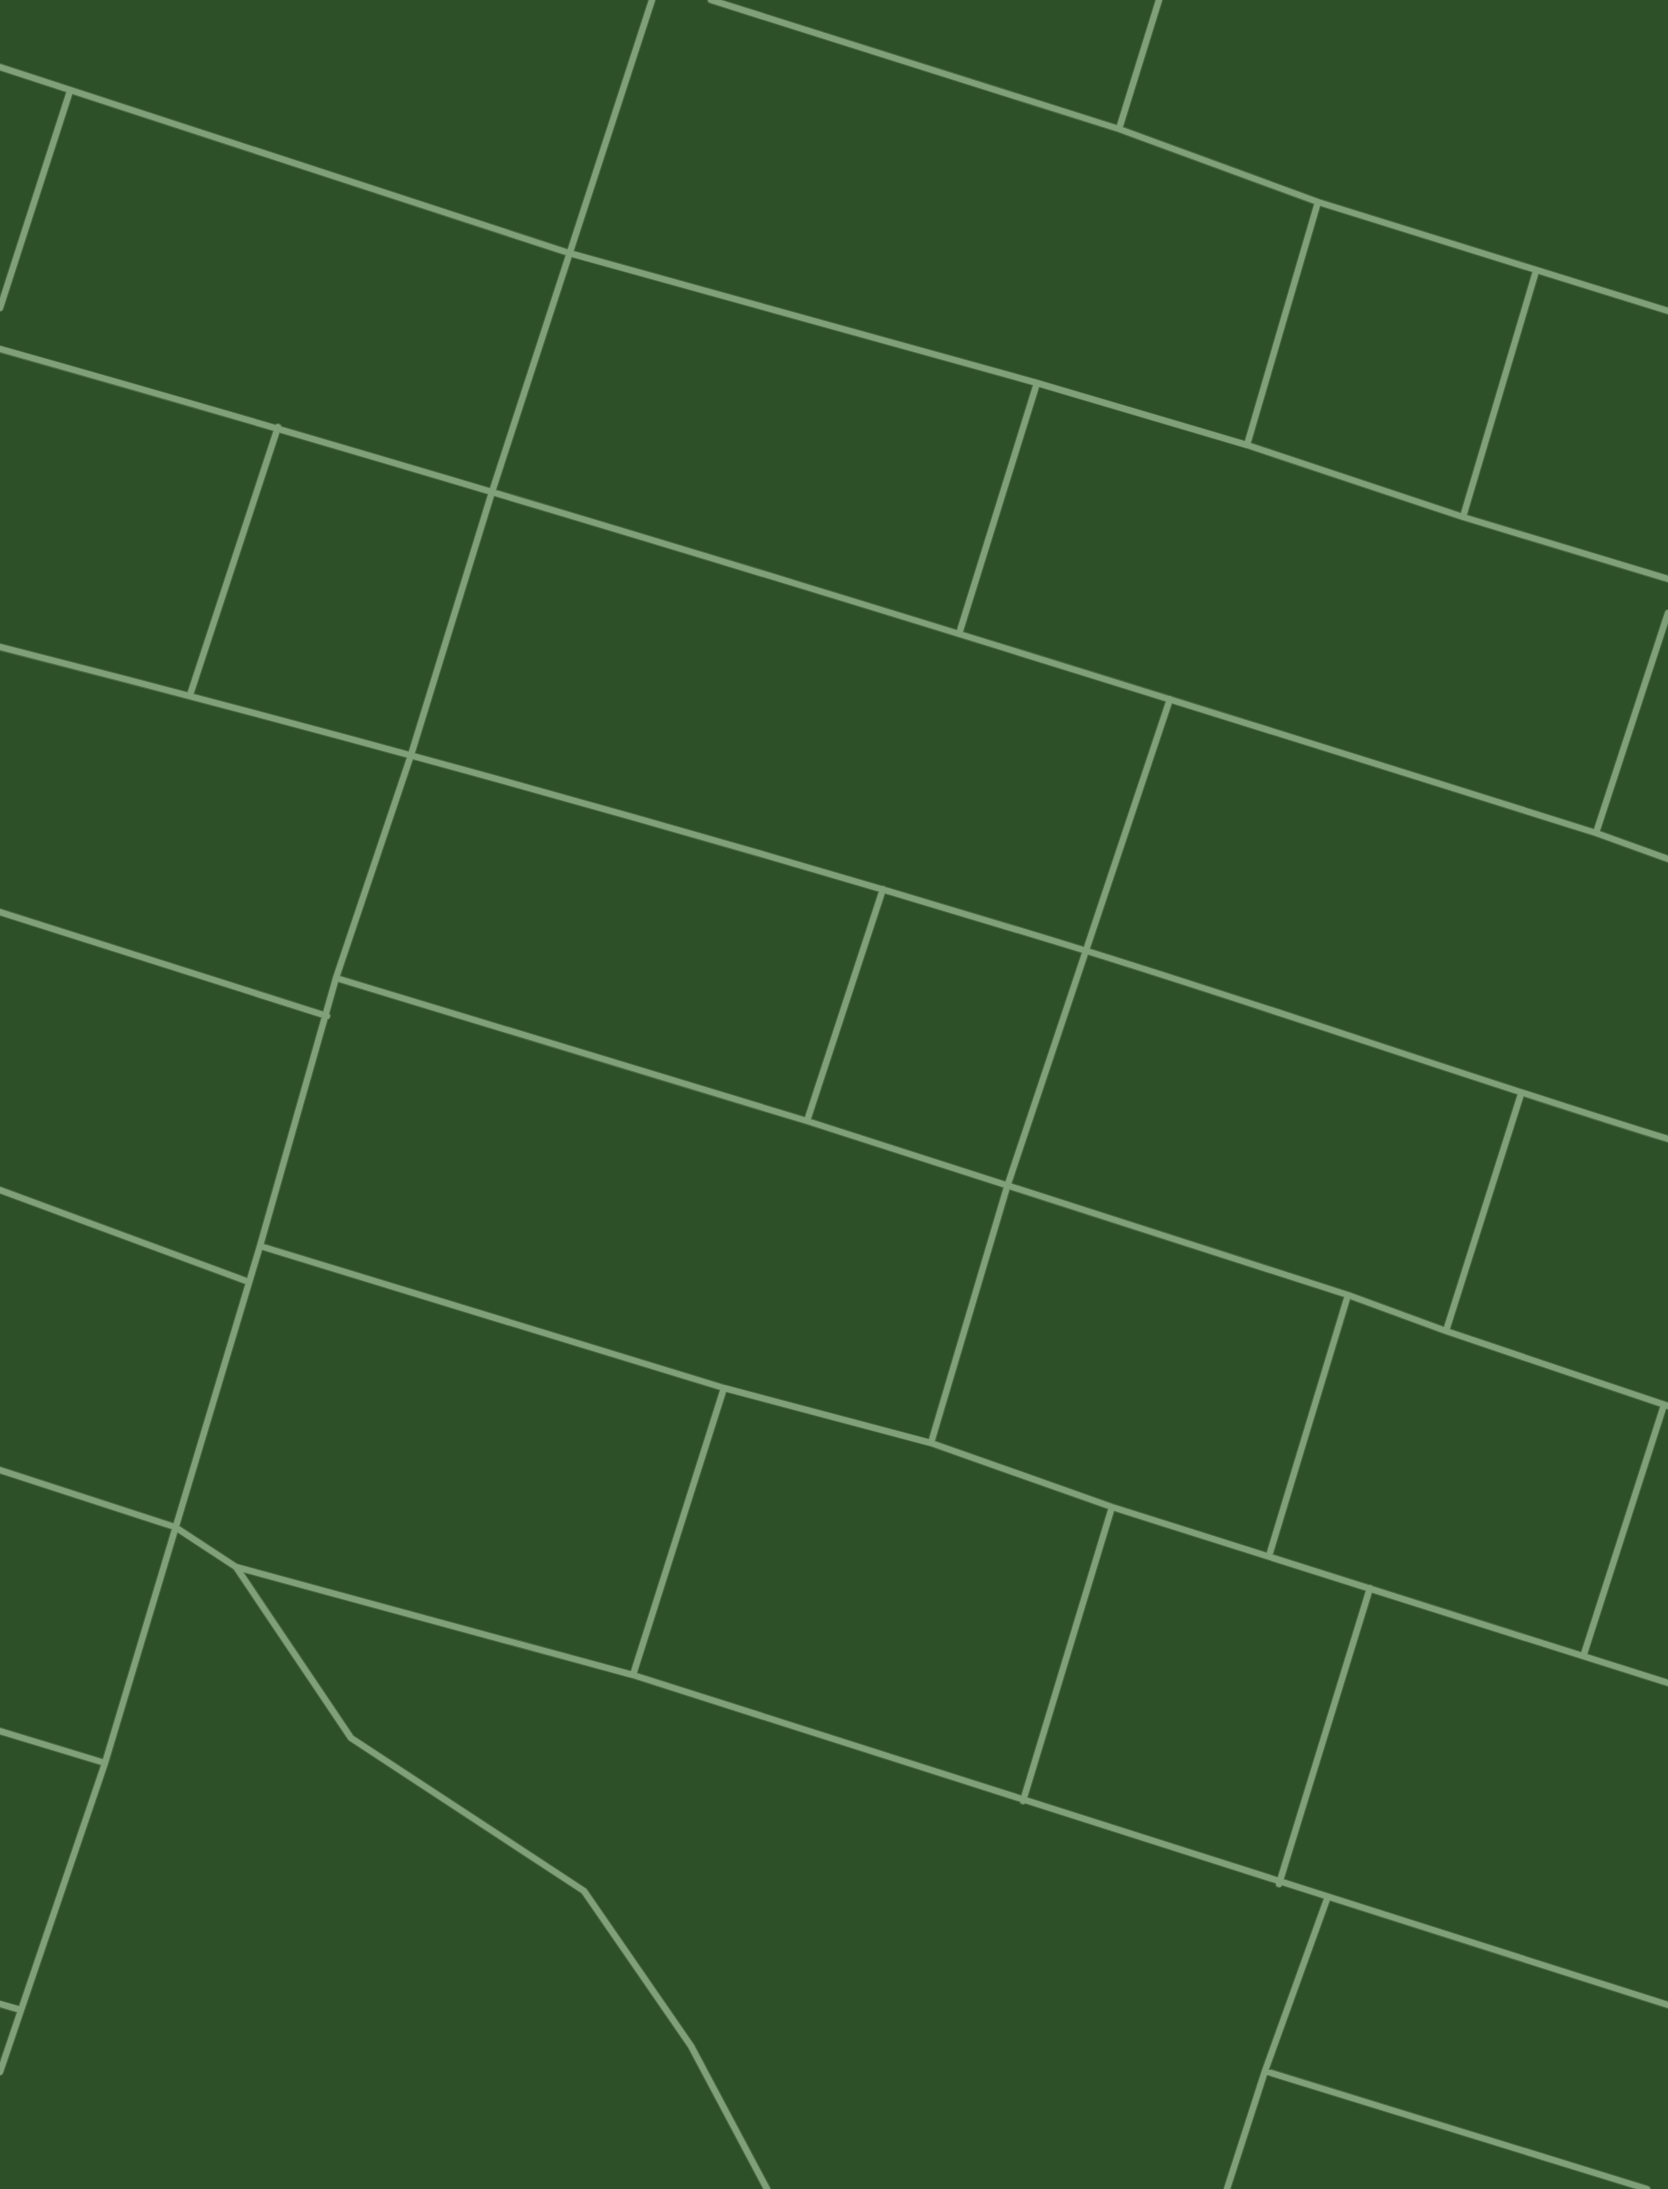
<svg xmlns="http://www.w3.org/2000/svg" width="1668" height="2189" font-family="'Exo 2',sans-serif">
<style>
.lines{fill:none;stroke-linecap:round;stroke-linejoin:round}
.minor-casing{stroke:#4d6c47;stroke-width:8}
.minor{stroke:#7fa079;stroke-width:6}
</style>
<rect width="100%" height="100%" fill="#2e5028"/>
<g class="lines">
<defs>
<path id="minor" d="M711 0 1119 129 1318 202 1668 311
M0 67 569 253 1037 383 1247 445 1463 517 1668 579
M1119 129 1159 0
M0 308 70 91
M0 349C535 500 1066 666 1596 833L1668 859
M1247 445 1318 202
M1463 517 1536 271
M959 634 1037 383
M0 647C361 739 721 839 1077 948 1275 1009 1470 1078 1668 1139
M190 695 278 427
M1596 833 1668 613
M0 912 327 1016
M336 978 807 1121 1348 1295 1446 1331 1668 1406
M807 1121 883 889
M0 1190 249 1282
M260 1246 724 1388 931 1443 1112 1507 1668 1683
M1446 1331 1521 1094
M931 1443 1007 1187 1170 699
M0 1470 175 1527 236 1567 633 1675 1668 2005
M1269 1556 1348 1295
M236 1567 351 1738 584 1891 691 2046 767 2189
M1584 1654 1664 1405
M633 1675 724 1388
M0 1731 105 1763
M1023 1801 1112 1507
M1279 1884 1370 1588
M0 2004 21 2010
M1265 2071 1647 2189
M0 2072 105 1763 260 1246 336 978 411 755 492 492 652 0
M1227 2189 1265 2071 1327 1899"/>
</defs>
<use href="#minor" class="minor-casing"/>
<use href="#minor" class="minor"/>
</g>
</svg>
